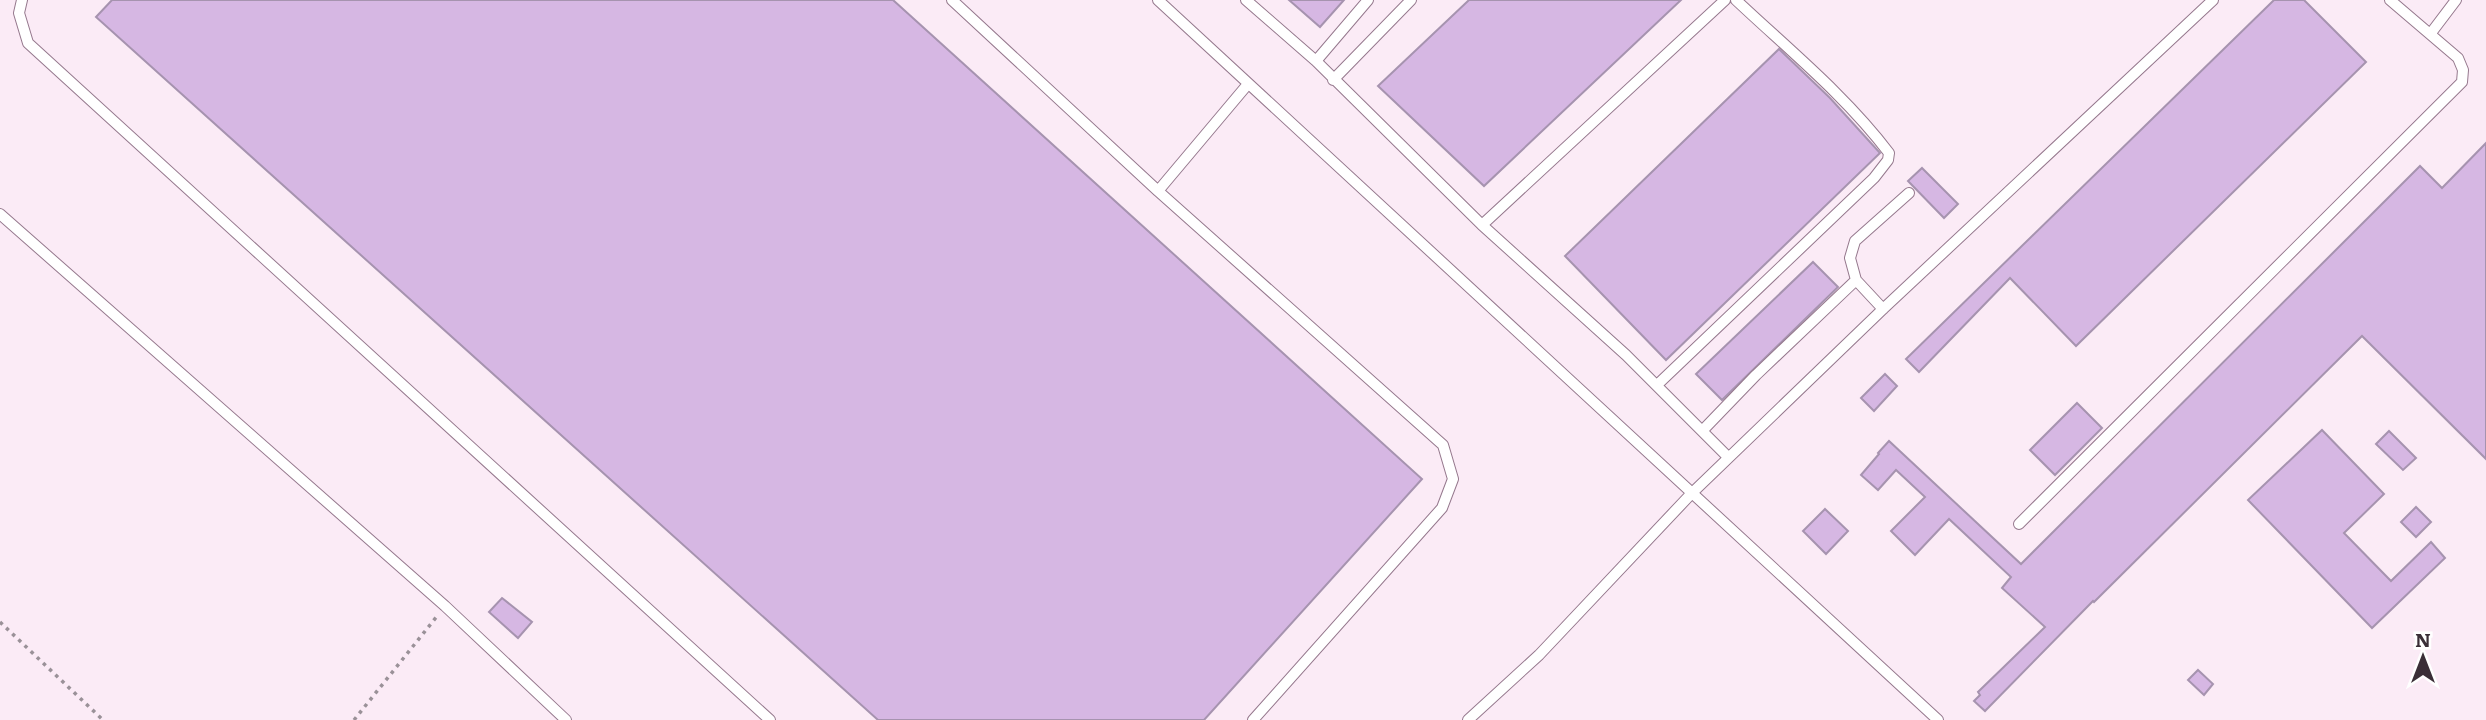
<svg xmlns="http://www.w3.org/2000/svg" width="2486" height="720" font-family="Literata,serif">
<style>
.built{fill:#fbebf6}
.building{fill:#d6b7e3;stroke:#a693af;stroke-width:2}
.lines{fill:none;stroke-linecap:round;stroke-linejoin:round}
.lane-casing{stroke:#95788d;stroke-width:12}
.path{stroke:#9a9198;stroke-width:3.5;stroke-dasharray:3.5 5;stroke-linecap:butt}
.lane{stroke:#fff;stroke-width:10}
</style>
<rect width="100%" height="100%" fill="#fff8fd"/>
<path class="built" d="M0 0H2486V720H0Z"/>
<path class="building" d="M112 0H893L1422 479 1204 720H878L96 17Z
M1289 0H1344L1320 27Z
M1469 0H1681L1484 186 1378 86Z
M2274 0H2304L2366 62 2076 346 2010 278 1919 372 1906 359Z
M1779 49 1830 98 1880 153 1666 360 1565 256Z
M2486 143V459L2362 336 2094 602 2093 601 1985 711 1974 701 1980 695 1978 692 2045 627 2002 588 2011 577 1949 519 1915 555 1891 531 1925 497 1896 470 1878 490 1861 475 1879 454 1878 453 1889 441 2021 564 2420 166 2442 188Z
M1922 168 1958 204 1944 218 1908 181Z
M1813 262 1838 287 1722 400 1696 374Z
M1885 374 1897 386 1874 411 1861 398Z
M2077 403 2102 428 2055 475 2030 450Z
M2322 430 2384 494 2344 533 2391 581 2431 542 2445 558 2372 628 2248 500Z
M2389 431 2416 458 2403 470 2376 444Z
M2416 507 2431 522 2416 537 2401 522Z
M1825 509 1848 531 1826 554 1803 531Z
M502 598 532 622 518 638 489 612Z
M2198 670 2213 684 2204 695 2188 680Z"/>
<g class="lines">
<defs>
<path id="lane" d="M22 0 19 13 28 43 770 720
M952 0 1158 191
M1158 0 1938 720
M1246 0 1316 61 1368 0
M2431 33 2456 0
M1316 61 1482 225 1626 355 1728 457
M1333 80 1411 0
M1248 84 1158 191 1443 445 1453 479 1442 508 1253 720
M0 214 445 606 566 720
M1482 225 1725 0
M1856 280 1850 258 1855 241 1909 193
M1657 385 1874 178 1888 160 1889 153C1846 96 1788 49 1736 0
M1703 430 1756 375 1856 280 1883 309
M2019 524 2462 82 2463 70 2458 58 2390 0
M1468 720 1539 655 1691 494 1883 309 2213 0"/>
</defs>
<use href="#lane" class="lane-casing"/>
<path class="path" d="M0 622 103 720
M354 720 438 615"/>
<use href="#lane" class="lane"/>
</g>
<g transform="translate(2423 657)" stroke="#ffffff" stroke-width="5" paint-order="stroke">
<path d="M0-5L12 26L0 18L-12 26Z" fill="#3a2e37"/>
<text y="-10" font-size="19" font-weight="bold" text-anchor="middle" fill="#3a2e37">N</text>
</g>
</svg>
